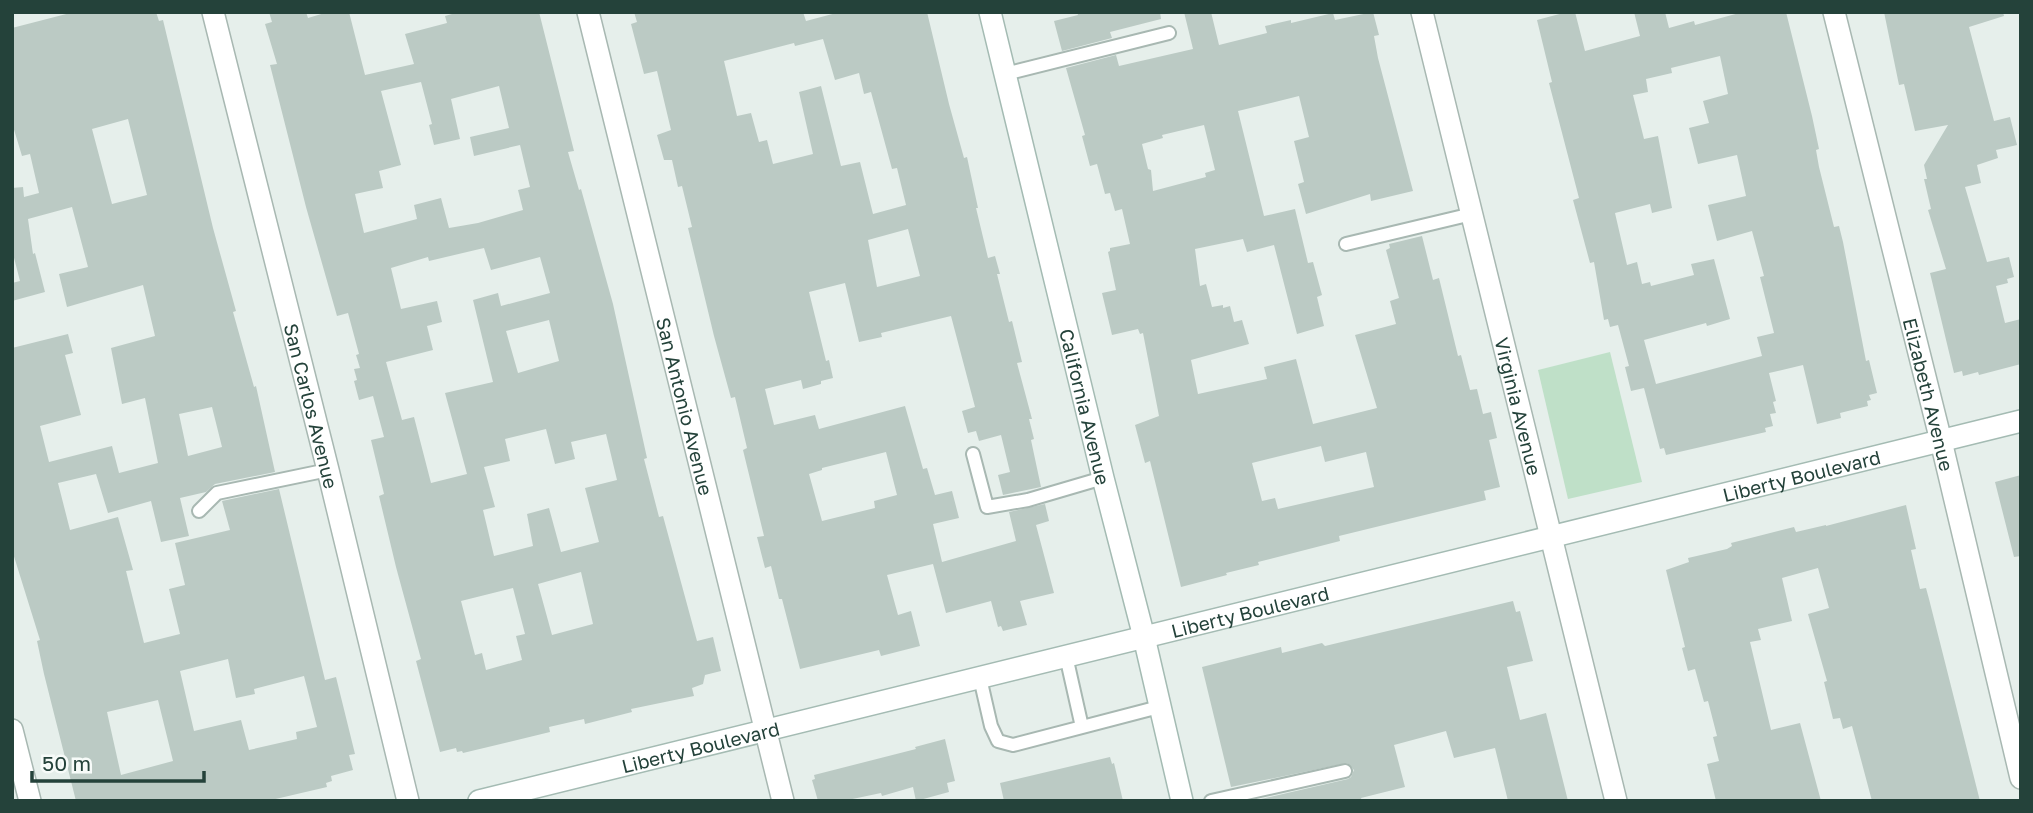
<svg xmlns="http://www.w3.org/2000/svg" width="2033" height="813" font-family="'Golos Text',sans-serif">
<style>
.green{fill:#bfe0c8}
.building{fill:#bbcac4;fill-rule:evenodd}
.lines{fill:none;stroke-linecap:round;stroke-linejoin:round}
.lane-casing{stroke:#a8b8b2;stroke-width:16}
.street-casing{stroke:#a8b8b2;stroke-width:24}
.secondary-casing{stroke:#a4bbb3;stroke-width:24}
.lane{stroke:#fff;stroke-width:12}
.street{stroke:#fff;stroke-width:21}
.secondary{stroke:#fff;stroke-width:21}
.labels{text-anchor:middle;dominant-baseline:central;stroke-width:7;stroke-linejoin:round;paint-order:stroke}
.street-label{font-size:19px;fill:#24423a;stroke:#f7fbf9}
</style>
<rect width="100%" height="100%" fill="#e6efeb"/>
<path class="green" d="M1610 352 1642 482 1568 499 1538 370Z"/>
<path class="building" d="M74 12H156L159 21 163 20 213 228 236 311 233 312 254 387 256 386 275 472 215 484 206 492 180 498 189 536 161 542 151 501 108 513 96 474 58 483 70 530 118 517 133 570 126 571 144 643 180 634 169 589 185 585 175 543 230 530 222 501 279 489 325 680 336 677 355 754 349 755 353 770 331 776 332 781 326 783 327 787 267 801H76L44 674 37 641 40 640 12 550V348L68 334 73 353 65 355 81 415 40 426 49 462 112 446 119 473 158 463 145 398 122 404 111 348 155 336 143 285 67 307 59 274 88 267 72 207 28 219 33 254 35 253 45 292 12 301V283L20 281 12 250V188L23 187 24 197 39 193 30 154 22 156 12 123V28ZM128 119 147 195 112 204 92 129ZM212 407 222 447 188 456 179 414ZM228 659 236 698 255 694 254 689 304 676 317 727 296 732 297 739 249 750 241 720 194 731 180 671ZM158 700 173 761 121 775 107 712Z
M269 12H306L308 18 328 12H349L365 75 414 64 405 34 447 23 445 16 459 12H539L574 151 568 152 579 190 581 189 613 304 647 458 644 459 659 517 663 516 697 641 713 637 721 671 705 675 703 684 692 688 694 696 631 709 632 712 585 724 584 719 549 727 550 732 463 753 462 751 457 752 456 748 440 752 416 661 421 659 396 567 379 496 384 494 371 440 384 437 373 396 359 400 354 381 357 380 354 369 360 368 356 355 359 354 348 313 337 316 306 207 270 65 277 64 265 24 272 22ZM421 82 432 124 429 125 434 145 460 139 451 99 499 86 509 128 470 137 474 156 520 145 530 187 518 190 523 210 478 223 449 228 441 198 414 205 417 219 364 233 355 194 383 188 379 171 401 165 381 91ZM484 248 491 270 540 257 550 293 501 306 498 293 473 300 493 382 445 393 467 474 431 483 414 417 402 420 386 362 433 350 427 326 442 322 437 301 401 309 391 268 428 257 429 261ZM549 320 559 361 518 373 506 331ZM546 429 555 464 575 459 571 442 606 434 617 480 585 488 599 542 561 552 549 508 527 514 533 546 494 556 483 510 495 507 484 467 510 461 505 439ZM581 572 593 624 552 635 538 584ZM513 588 525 634 516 636 522 660 486 670 482 653 475 655 461 601Z
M634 12H803L806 21 840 12H927L949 104 964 158 967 157 978 208H976L988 258 995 256 1000 274H997L1009 322 1012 321 1022 362 1017 363 1032 419H1029L1034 439 1031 440 1041 487 1003 495 998 475 1010 472 1001 435 979 441 976 431 968 433 962 411 975 407 951 316 881 333 882 337 859 342 845 283 809 292 826 361 829 360 833 378 821 381V384L803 389 801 380 765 389 774 425 815 415 819 429 905 406 923 469 927 468 935 495 952 491 959 518 933 524 942 562 1016 541 1009 512 1045 504 1049 521 1036 525 1054 593 1020 601 1027 625 1003 631 1001 626 998 627 991 601 946 613 933 564 887 575 898 615 911 611 920 646 881 656 879 650 800 669 782 599H779L771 566 765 568 757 537 764 536 743 450 747 448 735 397 731 398 714 336 688 228 692 227 682 186 678 187 672 160H664L657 135 671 130 657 71 644 74 631 24 637 22ZM823 39 835 80 859 73 864 94 871 92 892 169 897 168 906 205 873 214 860 162 841 166 821 86 799 92 813 154 773 164 767 140 759 142 751 113 737 116 724 61 794 43 795 46ZM908 229 920 276 877 287 868 240ZM886 452 897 495 874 501 875 508 822 521 809 474 822 470V468Z
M1077 12H1160L1161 19 1110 32 1112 38 1062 51 1054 21 1078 15Z
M1184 12H1211L1219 45 1267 33 1265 26 1291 20V23L1333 13 1335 20 1373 12 1379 35 1374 36 1378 58 1413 191 1371 201 1370 194 1306 214 1298 184 1304 182 1294 141 1309 137 1299 96 1238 111 1264 216 1295 209 1308 263 1313 262 1322 295 1317 297 1324 326 1297 334 1274 245 1247 252 1243 239 1195 249 1200 286 1206 284 1212 307 1223 305V308L1230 306 1234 322 1242 320 1249 344 1191 360 1198 394 1267 379 1264 367 1296 359 1313 424 1377 408 1355 335 1396 324 1390 301 1399 298 1386 250 1390 248 1389 244 1422 236 1433 280 1439 278 1458 356 1461 355 1470 390 1477 389 1483 414 1491 412 1497 438 1489 440 1500 487 1484 491 1486 500 1339 536 1340 541 1258 562 1259 565 1226 573 1227 575 1181 587 1150 461 1145 463 1135 425 1159 416 1143 333 1140 334 1138 329 1112 335 1102 293 1116 290 1108 252 1110 251V248L1130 244 1122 209 1115 211 1110 193 1105 194 1097 164 1090 166 1082 136 1085 135 1066 68 1116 55 1119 66 1193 49ZM1204 125 1215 170 1205 173 1206 177 1153 191 1151 170 1148 169 1142 144 1163 138 1162 135ZM1321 446 1325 462 1366 452 1374 487 1278 509 1275 498 1262 501 1252 463Z
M1567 12H1575L1585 51 1640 36 1634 12H1665L1669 28 1694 21 1695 25 1743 12H1786L1812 116 1819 149 1816 150 1819 167 1834 227 1839 226 1843 242 1866 361 1869 360 1877 393 1869 395 1871 400 1867 401 1868 406 1840 413 1841 418 1817 424 1803 365 1769 373 1776 401 1773 402 1776 413 1770 414 1773 426 1765 428 1766 432 1666 455 1664 448 1660 449 1644 388 1631 391 1625 367 1629 366 1618 325 1610 327 1608 319 1604 320 1594 262 1590 263 1573 200 1579 198 1549 83 1552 82 1537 20ZM1720 56 1728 94 1703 101 1709 123 1689 128 1698 164 1737 155 1746 196 1708 205 1717 241 1752 231 1764 276 1760 277 1774 333 1757 337 1762 356 1656 384 1644 340 1706 323 1707 326 1730 319 1714 259 1691 264 1694 275 1651 286 1650 282 1642 284 1637 262 1627 265 1615 213 1650 204 1652 213 1672 208 1658 136 1644 139 1633 95 1648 92 1646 79 1672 73 1671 68Z
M1884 12H2003L2004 16 1969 27 1994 121 2010 117 2017 145 1996 150 1998 158 1977 165 1981 183 1965 187 1987 262 2009 257 2014 277 2007 279 2008 283 1996 286 2005 323 2021 319V364L1979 375 1978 372 1963 376 1962 371 1954 373 1930 273 1946 269 1928 210 1931 209 1924 179H1927L1924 165 1948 125 1915 131 1904 84 1899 85Z
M2021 475V556L2014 557 1995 482Z
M1906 505 1916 549 1911 550 1920 589 1926 588 1929 599 1980 801H1872L1852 726 1843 729 1840 718 1833 719 1824 682 1827 681 1808 614 1829 608 1818 568 1782 578 1792 621 1758 629 1761 640 1750 642 1771 730 1800 723 1821 801H1716L1707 764 1719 761 1713 737 1717 736 1708 701 1704 702 1695 669 1688 671 1682 648 1685 647 1666 570 1689 562 1688 558 1727 549 1732 546 1731 543 1794 527 1796 532 1826 525V526Z
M1513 601 1516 612 1520 611 1533 661 1507 667 1520 720 1546 713 1568 801H1508L1495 748 1454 758 1446 731 1394 745 1405 787 1361 798 1362 801H1252L1348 779 1351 777 1354 770 1347 763 1231 787 1202 667 1281 647 1282 653 1322 643 1325 646Z
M945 739 955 781 947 783 949 792 916 801 913 787 882 796 881 793 843 801H818L812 780 815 779 814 775 916 749 915 747Z
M1110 757 1112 764 1114 763 1123 801H1004L1000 783Z"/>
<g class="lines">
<defs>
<path id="lane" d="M1005 74 1169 33
M1346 244 1472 214
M973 454 987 507 1028 500 1103 478
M199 511 217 493 328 470
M1066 656 1082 727
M980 678 991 726 998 741 1013 745 1159 707
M1211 801 1345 771"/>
<g id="street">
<path id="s1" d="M213 12 328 470 408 801"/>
<path id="s2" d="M588 12 783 801"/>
<path id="s3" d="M1422 12 1616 801"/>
<path id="s4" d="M1834 12 1941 441 2021 778"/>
<path d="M12 730 30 801"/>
</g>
<g id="secondary">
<path id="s5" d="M990 12 1103 478 1144 637 1182 801"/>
<path id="s6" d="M479 801 2021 421"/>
</g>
</defs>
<use href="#lane" class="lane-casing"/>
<use href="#street" class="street-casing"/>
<use href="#secondary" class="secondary-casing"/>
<use href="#lane" class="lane"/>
<use href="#street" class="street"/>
<use href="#secondary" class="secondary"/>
</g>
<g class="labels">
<g class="street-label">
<text stroke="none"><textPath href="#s4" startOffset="394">Elizabeth Avenue</textPath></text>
<text stroke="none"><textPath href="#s1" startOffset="406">San Carlos Avenue</textPath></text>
<text stroke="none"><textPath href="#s2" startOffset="406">San Antonio Avenue</textPath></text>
<text stroke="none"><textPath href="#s3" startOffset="406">Virginia Avenue</textPath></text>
<text stroke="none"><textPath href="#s5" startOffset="406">California Avenue</textPath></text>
<text stroke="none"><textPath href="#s6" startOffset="1362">Liberty Boulevard</textPath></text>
<text stroke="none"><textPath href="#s6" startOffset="794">Liberty Boulevard</textPath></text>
<text stroke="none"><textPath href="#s6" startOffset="228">Liberty Boulevard</textPath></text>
</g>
</g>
<rect width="2033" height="813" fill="none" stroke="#24423a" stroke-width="28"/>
<path d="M32 771v10h172v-10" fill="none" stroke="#24423a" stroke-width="3.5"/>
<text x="42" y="771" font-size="21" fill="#24423a" stroke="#f7fbf9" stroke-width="5" paint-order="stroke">50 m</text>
</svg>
